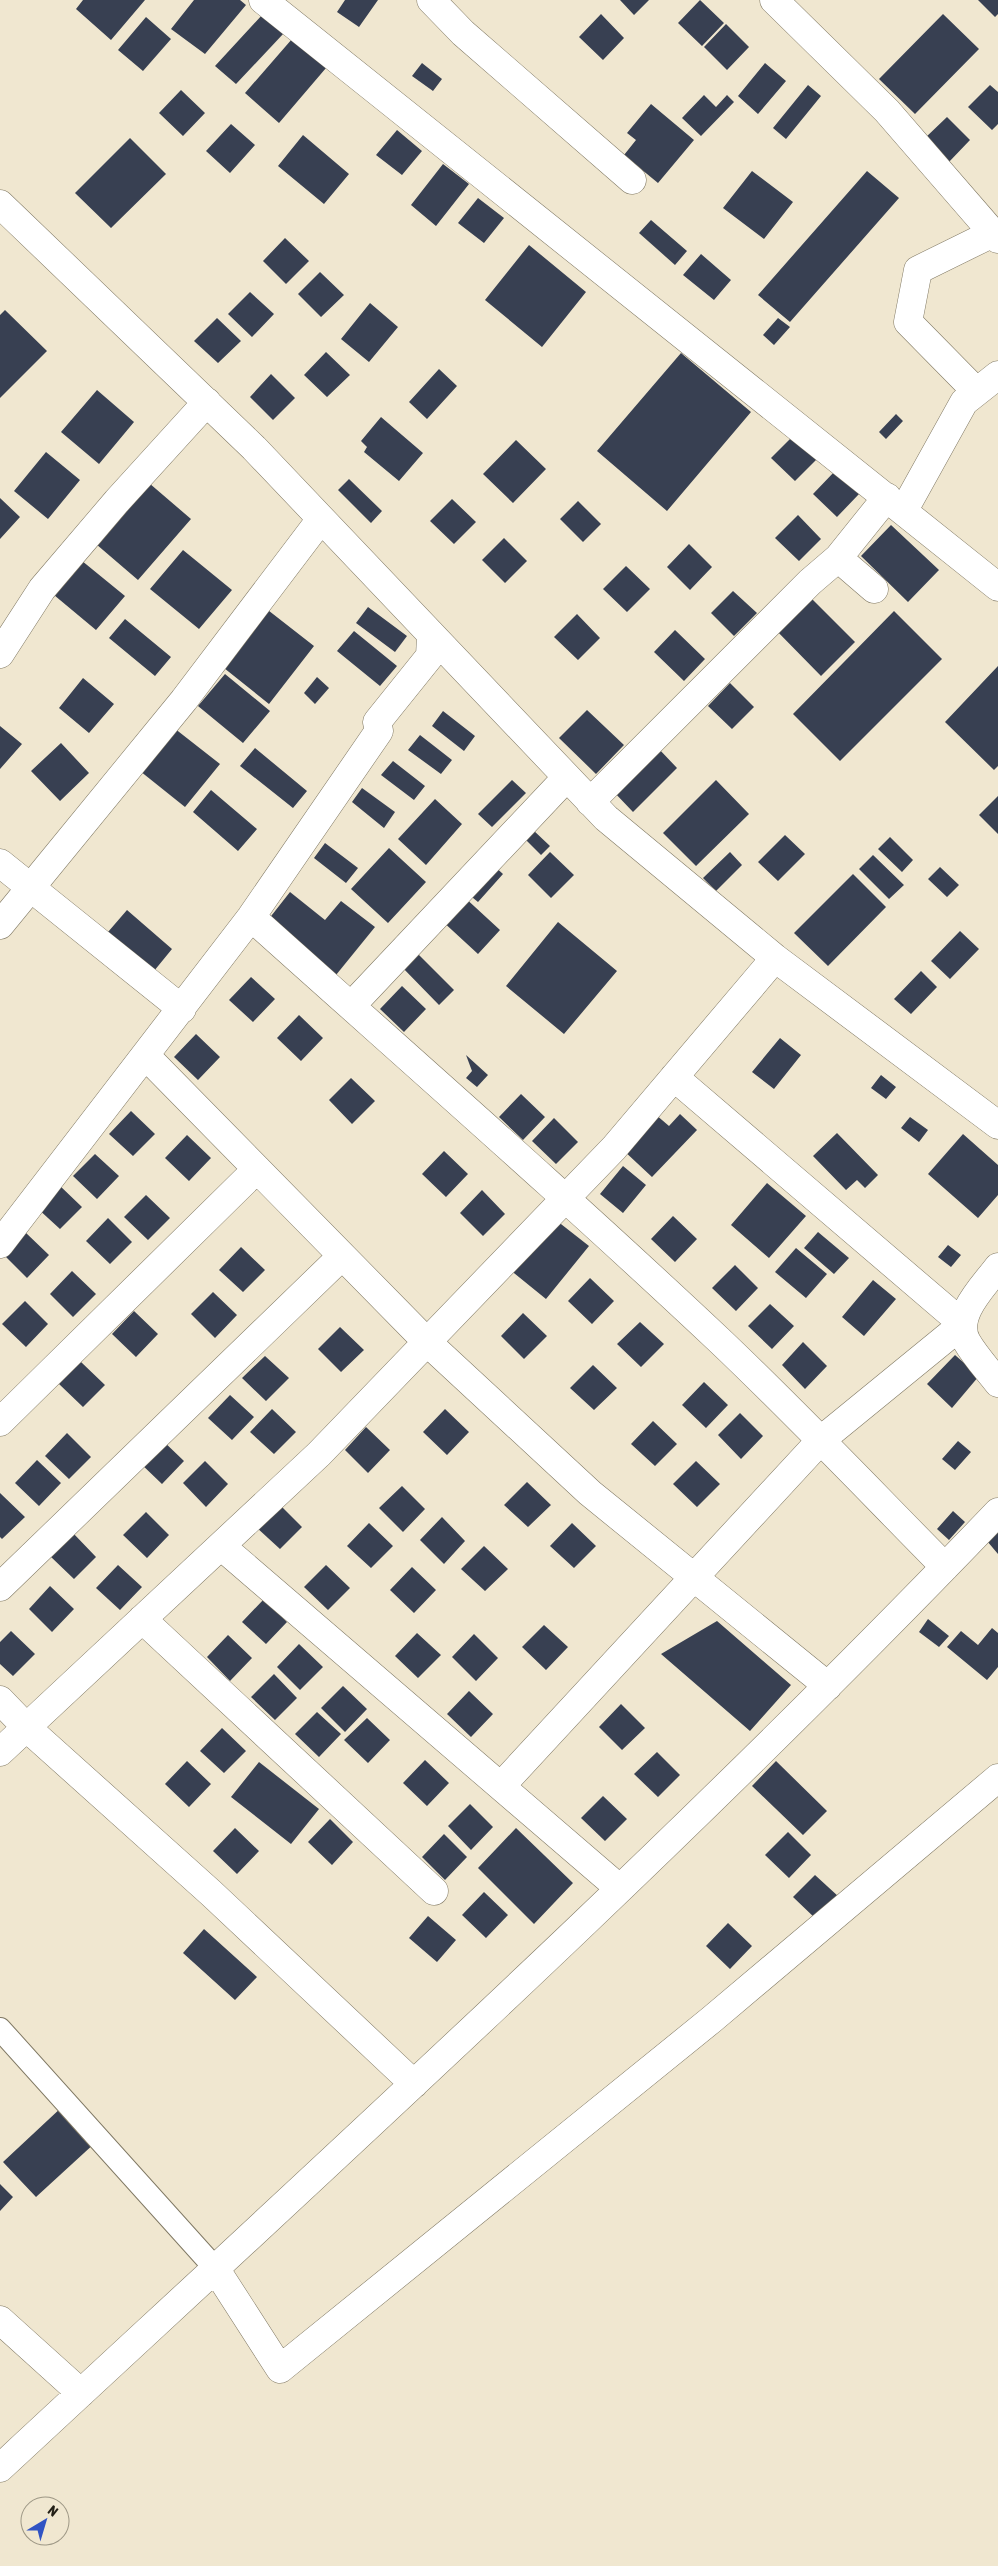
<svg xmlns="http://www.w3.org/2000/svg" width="998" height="2566" font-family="'Asap Condensed',sans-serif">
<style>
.building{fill:#384052}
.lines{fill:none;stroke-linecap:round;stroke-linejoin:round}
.lane-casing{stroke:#807964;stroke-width:24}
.street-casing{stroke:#807964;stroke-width:29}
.lane{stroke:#fff;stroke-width:22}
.street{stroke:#fff;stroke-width:28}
</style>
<rect width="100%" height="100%" fill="#f0e7d0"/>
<path class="building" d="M83 0H145L111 40 76 9Z
M194 0H240L246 5 205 54 171 29Z
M345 0H378L359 27 337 12Z
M620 0H649L634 15Z
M700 0 724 23 702 46 678 23Z
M978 0H998V14L995 17Z
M263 14 284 33 236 84 215 66Z
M601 14 624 38 603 60 579 37Z
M943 14 979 49 915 114 879 79Z
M146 17 171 39 143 71 118 50Z
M726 24 749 47 727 70 704 47Z
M292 39 326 68 279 123 245 93Z
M422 63 442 79 433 91 412 76Z
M765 63 786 81 758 114 738 96Z
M808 85 821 96 786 139 773 128Z
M990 85 998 92V124L992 130 968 107Z
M181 90 205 113 183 136 159 113Z
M704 95 716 107 727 95 734 102 701 136 682 118Z
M651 104 694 140 658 183 624 155 636 140 627 133Z
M947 117 970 140 948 163 924 139Z
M231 124 255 145 230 173 206 151Z
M397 130 422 151 402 175 376 155Z
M303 135 349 174 324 204 278 166Z
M130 138 166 174 111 228 75 193Z
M443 164 469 184 436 226 411 205Z
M752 171 793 202 764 239 723 208Z
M867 171 899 198 790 322 758 295Z
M478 198 504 218 484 243 458 223Z
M651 220 687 251 675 265 639 233Z
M285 238 309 261 286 284 263 261Z
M529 245 586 292 542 347 485 300Z
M701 254 731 280 714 300 683 275Z
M320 272 344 295 321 317 298 294Z
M250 292 274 314 252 337 228 314Z
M370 303 398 327 369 362 341 339Z
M5 310 47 351 0 398V315Z
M217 318 241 341 218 363 194 341Z
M778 318 790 327 774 345 763 335Z
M326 352 350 375 327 397 304 375Z
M681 353 751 412 667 511 597 451Z
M439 369 457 386 427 419 409 402Z
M271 374 295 398 273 420 250 397Z
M97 390 134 422 99 464 61 432Z
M896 414 903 421 886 439 879 432Z
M381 417 423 453 399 481 364 452 367 447 361 441Z
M794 435 817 459 795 481 771 458Z
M516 440 546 469 513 503 483 474Z
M46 452 80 480 48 519 14 491Z
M835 471 859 494 837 517 813 494Z
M349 479 382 511 371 523 338 490Z
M149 483 191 519 138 580 96 544Z
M0 498 20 517 0 539Z
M452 499 476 522 454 544 430 521Z
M578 501 601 524 583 542 560 519Z
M798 515 821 539 799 561 775 538Z
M891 525 939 570 908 602 861 556Z
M504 538 527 561 505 583 482 560Z
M689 544 712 567 690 590 667 567Z
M183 550 232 590 199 629 150 589Z
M76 556 125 596 96 630 48 590Z
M626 566 650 589 627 612 603 589Z
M733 591 757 613 734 636 711 613Z
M804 591 855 642 821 676 771 625Z
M264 607 314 646 269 704 219 664Z
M368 607 407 636 395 652 356 623Z
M894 611 942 659 840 761 793 714Z
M577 614 600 638 578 660 554 637Z
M125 619 171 657 155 676 109 638Z
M675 630 705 659 684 681 654 652Z
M354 631 397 666 380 686 337 651Z
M998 666V766L994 770 945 722Z
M225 674 270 711 243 743 198 706Z
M317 677 329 688 315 704 304 693Z
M83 678 114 704 89 733 59 708Z
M730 683 754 707 732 729 708 706Z
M587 710 624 745 596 774 559 738Z
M443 711 475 736 464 751 432 726Z
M0 726 22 744 0 769Z
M174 728 220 764 185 807 140 771Z
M420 735 452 760 441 774 408 750Z
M61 743 89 773 60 801 31 771Z
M255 748 307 791 293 808 240 766Z
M658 748 677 768 633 812 613 791Z
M393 761 425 786 414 800 381 775Z
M512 780 526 793 492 827 478 814Z
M716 780 749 814 696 866 663 833Z
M362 788 395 812 384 828 352 802Z
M211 790 257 829 238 851 193 812Z
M998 796V834L979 815Z
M435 799 462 824 426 865 398 839Z
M532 829 550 846 541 855 524 838Z
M785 835 805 854 778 881 758 862Z
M890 837 913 860 902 872 878 849Z
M325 843 358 868 346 883 314 858Z
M389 848 426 882 388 923 351 889Z
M550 852 574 875 551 898 528 875Z
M730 852 742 865 716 891 703 878Z
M873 855 904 885 889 899 859 869Z
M492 864 503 874 478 902 467 893Z
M940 867 959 885 947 897 928 879Z
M853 874 886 907 828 966 794 933Z
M290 892 325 920 341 901 375 927 336 975 268 920Z
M462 895 500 930 478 954 440 919Z
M127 910 172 949 154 971 108 932Z
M558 922 617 971 564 1034 506 986Z
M960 931 979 949 950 979 931 961Z
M415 951 454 990 439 1005 400 965Z
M921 971 937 987 911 1014 894 999Z
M251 977 275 999 253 1022 229 1000Z
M402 986 426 1009 404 1032 380 1009Z
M299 1015 323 1038 301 1061 277 1038Z
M196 1034 220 1057 198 1080 174 1057Z
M780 1038 801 1055 774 1089 752 1072Z
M466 1055 488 1075 477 1087 466 1078 472 1071Z
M881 1075 896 1087 886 1099 871 1088Z
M351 1078 375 1101 352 1124 329 1100Z
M521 1094 545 1117 523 1140 499 1117Z
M131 1111 155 1134 133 1156 109 1134Z
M655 1114 669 1126 680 1114 697 1130 652 1177 622 1149Z
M910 1117 928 1130 919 1142 901 1128Z
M554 1118 578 1142 556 1164 532 1141Z
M837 1133 878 1175 865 1188 857 1180 846 1190 813 1156Z
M963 1134 998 1165V1195L978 1218 928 1174Z
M187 1135 211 1158 189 1181 165 1158Z
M444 1151 468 1174 446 1197 422 1174Z
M95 1154 119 1176 97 1199 73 1176Z
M623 1166 646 1185 623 1213 600 1194Z
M767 1183 806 1216 769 1258 731 1225Z
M58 1184 82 1207 60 1229 36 1207Z
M482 1190 505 1214 483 1236 460 1213Z
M146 1195 170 1218 148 1240 124 1217Z
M673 1216 697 1239 675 1262 651 1239Z
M552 1217 589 1246 546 1299 509 1269Z
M108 1218 132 1242 110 1264 86 1241Z
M25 1232 49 1255 27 1278 3 1254Z
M818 1232 849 1258 834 1274 804 1248Z
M948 1245 961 1255 951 1267 938 1257Z
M241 1247 265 1270 243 1292 219 1270Z
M796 1248 827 1274 806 1298 775 1272Z
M735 1265 758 1288 736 1311 712 1288Z
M72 1271 96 1294 73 1317 50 1294Z
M590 1278 614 1301 592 1324 568 1301Z
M873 1280 896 1299 864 1336 842 1317Z
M213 1292 237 1315 215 1338 191 1314Z
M25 1301 48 1324 26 1347 2 1324Z
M770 1304 794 1326 772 1349 748 1326Z
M134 1311 158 1334 136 1357 112 1334Z
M523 1313 547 1336 524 1359 501 1336Z
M640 1322 664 1344 641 1367 617 1344Z
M340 1327 364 1350 341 1372 318 1349Z
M803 1342 827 1366 805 1389 782 1365Z
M955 1355 979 1376 952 1408 927 1384Z
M265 1356 289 1378 266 1401 242 1378Z
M81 1362 105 1385 83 1407 59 1384Z
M593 1365 617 1388 594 1410 570 1388Z
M704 1382 728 1405 706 1428 682 1405Z
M230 1395 254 1417 232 1440 208 1418Z
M272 1409 296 1432 274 1454 250 1432Z
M445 1409 469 1432 447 1455 423 1432Z
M740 1413 763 1436 741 1459 718 1435Z
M653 1421 677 1444 655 1466 631 1444Z
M366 1427 390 1450 368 1473 345 1450Z
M67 1433 91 1457 69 1479 45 1456Z
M160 1438 184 1461 162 1484 138 1461Z
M958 1441 971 1452 955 1470 942 1459Z
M37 1460 61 1483 39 1506 15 1483Z
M205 1461 228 1484 206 1507 183 1483Z
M696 1461 720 1484 697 1507 673 1484Z
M527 1482 551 1505 528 1527 504 1505Z
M402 1486 425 1509 403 1532 379 1508Z
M0 1493 25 1517 2 1539 0 1537Z
M279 1504 302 1527 280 1549 256 1527Z
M953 1511 965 1522 949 1540 937 1529Z
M146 1512 169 1535 147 1558 123 1535Z
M442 1517 465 1541 444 1564 420 1540Z
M369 1523 393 1546 371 1568 347 1546Z
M572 1523 596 1546 574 1568 550 1546Z
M998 1532V1554L987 1541Z
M73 1533 96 1557 74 1579 50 1556Z
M484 1546 508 1569 485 1591 461 1569Z
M118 1565 142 1587 120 1610 96 1588Z
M326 1565 350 1588 328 1610 304 1587Z
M412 1567 436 1590 414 1613 390 1590Z
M50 1586 74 1609 52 1632 29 1609Z
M264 1599 287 1622 266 1644 242 1622Z
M928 1619 949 1636 939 1647 919 1632Z
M717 1621 791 1685 750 1731 661 1654Z
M544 1625 568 1647 546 1670 522 1647Z
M992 1628 998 1633V1667L987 1680 947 1647 961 1631 978 1645Z
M11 1631 35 1654 13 1676 0 1664V1642Z
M417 1633 441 1655 418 1678 395 1656Z
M474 1634 498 1658 476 1681 452 1657Z
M228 1635 252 1658 230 1681 207 1657Z
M299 1644 323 1667 300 1690 277 1667Z
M274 1674 297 1698 275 1720 251 1697Z
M343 1686 367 1709 345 1732 321 1708Z
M469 1691 493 1714 471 1737 447 1714Z
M621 1704 645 1728 622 1750 599 1727Z
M317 1712 341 1734 319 1757 295 1734Z
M367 1718 390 1740 368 1763 344 1740Z
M222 1728 246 1751 224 1773 200 1751Z
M657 1752 680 1775 658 1797 634 1774Z
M425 1760 449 1783 427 1806 403 1783Z
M187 1761 211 1784 189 1807 165 1784Z
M776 1761 827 1811 803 1835 752 1786Z
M259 1762 319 1809 291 1844 231 1797Z
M603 1796 627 1819 605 1841 581 1818Z
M470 1804 493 1827 471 1850 448 1826Z
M330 1819 353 1842 332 1865 308 1842Z
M235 1828 259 1851 237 1874 213 1851Z
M516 1828 573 1883 534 1924 478 1868Z
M788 1832 811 1855 789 1878 765 1855Z
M444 1834 467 1857 445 1880 422 1857Z
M815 1875 839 1897 817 1920 793 1897Z
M484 1892 508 1915 486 1938 462 1915Z
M428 1916 456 1940 437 1962 409 1938Z
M728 1923 752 1946 730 1969 706 1946Z
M204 1929 257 1977 235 2000 183 1953Z
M63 2106 96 2142 36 2197 3 2162Z
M0 2184 13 2197 0 2211Z"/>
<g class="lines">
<defs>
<path id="lane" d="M0 2029 215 2268"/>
<path id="street" d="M263 0 998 587
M431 0 463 33 632 180
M774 0 887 111 998 239
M0 204 254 448 606 818 775 958 998 1125
M968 383 908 322 918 270 993 233
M904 510 964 402 998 375
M838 558 874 589
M0 654 42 589 117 501 207 402
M590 802 810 582 838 558 887 497
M0 863 182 1009
M251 917C407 1057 566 1196 719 1340 796 1413 870 1491 945 1567
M0 925 184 700 321 519
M351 1006 567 777
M145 1055 427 1342 590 1493 828 1686
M0 1244 251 917 379 731 377 722 430 656 431 637
M998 1267C984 1286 952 1316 967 1342 975 1356 988 1370 998 1383
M0 1422 257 1169
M221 1546 619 1888
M0 1587 342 1256
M142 1619 434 1891
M0 1700 26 1727 211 1893 414 2084
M0 1752 319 1454 614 1148 775 958
M501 1786 821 1440 963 1324 674 1077
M215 2268 280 2369 711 2020 998 1778
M0 2320 81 2393
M0 2468C337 2155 679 1845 998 1512"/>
</defs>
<use href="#lane" class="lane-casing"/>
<use href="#street" class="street-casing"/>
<use href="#lane" class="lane"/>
<use href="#street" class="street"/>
</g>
<g transform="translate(45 2521) rotate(38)"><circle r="24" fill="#f0e7d0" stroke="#9d9785"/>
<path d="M0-4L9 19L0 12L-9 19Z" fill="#3053c3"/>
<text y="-8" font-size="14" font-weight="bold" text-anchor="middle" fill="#211e15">N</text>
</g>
</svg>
